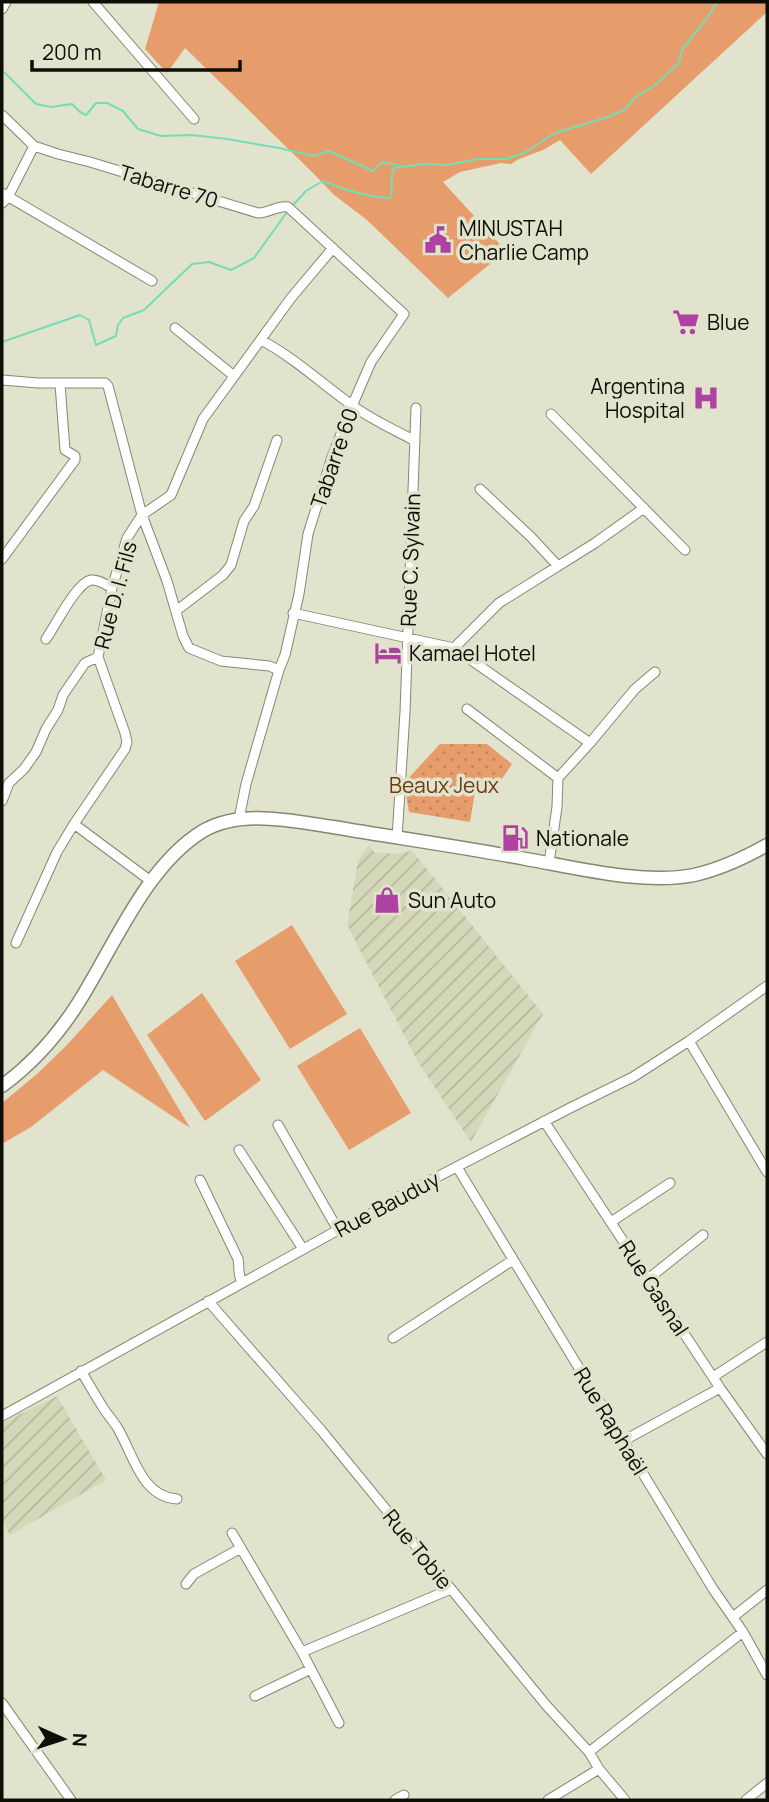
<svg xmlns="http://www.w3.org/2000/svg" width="769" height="1802" font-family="Manrope,sans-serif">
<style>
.industrial{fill:url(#industrial-furrows)}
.grass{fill:#e69d6b}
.park{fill:url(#park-dots)}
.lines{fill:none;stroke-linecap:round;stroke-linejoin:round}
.stream{stroke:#74ddb3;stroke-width:2}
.minor-casing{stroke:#858772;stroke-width:11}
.major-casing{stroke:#858772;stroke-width:15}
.minor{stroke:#fff;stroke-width:9}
.major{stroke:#fff;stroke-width:12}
.labels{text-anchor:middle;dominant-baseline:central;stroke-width:7;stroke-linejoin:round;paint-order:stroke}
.street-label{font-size:21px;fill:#0e0e07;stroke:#e2e3cd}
.poi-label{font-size:21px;fill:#0e0e07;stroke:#e2e3cd;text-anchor:start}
.park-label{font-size:21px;fill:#6d3b13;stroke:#e2e3cd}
</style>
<defs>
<pattern id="industrial-furrows" width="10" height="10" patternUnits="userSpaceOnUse" patternTransform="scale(1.75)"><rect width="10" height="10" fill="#d5d7b9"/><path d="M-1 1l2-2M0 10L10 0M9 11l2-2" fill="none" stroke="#b6b79e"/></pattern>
<pattern id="park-dots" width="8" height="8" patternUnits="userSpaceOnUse" patternTransform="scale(1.75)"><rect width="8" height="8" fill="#e69d6b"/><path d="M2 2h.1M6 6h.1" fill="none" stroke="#c4865b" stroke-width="1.8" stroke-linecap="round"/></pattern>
</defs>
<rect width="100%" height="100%" fill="#e2e3cd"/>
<path class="industrial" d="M369 845 374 852 396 854 411 851 414 853 543 1014 471 1142 418 1062 347 925 358 861Z
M57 1396 106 1480 10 1535 2 1521V1423Z"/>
<path class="grass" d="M159 2H767V12L591 174 560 140 543 150 519 159 511 164 501 163 460 172 443 182 506 251 448 298 367 220 333 194 315 175 185 48 167 73 145 49Z
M292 925 347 1014 290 1049 235 961Z
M202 993 261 1080 205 1121 147 1035Z
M112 995 190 1128 103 1070 31 1127 2 1144V1103L37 1074 67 1045Z
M360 1028 411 1113 349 1150 297 1066Z"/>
<path class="park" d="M440 744H487L512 764 495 789 476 786 470 822 409 812 404 783Z"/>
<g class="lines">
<path class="stream" d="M2 71 5 73 36 104 51 107 72 104 80 112 86 115 96 103H107L123 111 138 129 161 136 192 135 227 139 279 148 314 156 329 151 373 171 382 162 402 166
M293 205 306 191 323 181C343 189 368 197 390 198 394 187 389 178 394 168L423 164 447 165 478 159H506L524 153 555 133 608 117 624 110 637 96 654 86 678 64 683 48 705 21 717 2
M2 342 80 315 89 320 96 345 116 336 118 325 123 318 144 310 192 264 209 262 231 270 254 258 287 212"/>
<defs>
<path id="minor" d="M93 2 194 119
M2 9 6 2
M2 115 34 146 58 154 90 162 258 213C270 213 277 205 288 207L404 314 371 362 352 406 332 457 308 534 299 594 285 655 279 670 246 784 239 819
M2 193 152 281
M2 203 8 197 34 146
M175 328 234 376
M261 340C293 357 320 382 349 403 368 418 393 429 415 441
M2 380 38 383H105L108 386 142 515 127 538 112 588 98 657 125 733 127 742 125 749 74 824 152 882
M551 414 685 550
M480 489 531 537 558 566
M2 559 75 460V456L65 450 60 384
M176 611 223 575 231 565 244 521 254 506 277 440
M293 613 454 648 590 743 558 778 557 807 549 863
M46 639C56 625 76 583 91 580 99 579 106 585 112 588
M454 648 499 603 595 543 644 508
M279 670 269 666 221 661 189 648 183 636 167 581 142 515 171 495 203 419 291 298 333 248
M467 709 558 778
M590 743 635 689 655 672
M2 801 9 783 24 769 36 752 46 729 58 710 63 695 85 663 98 657
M397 838 405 712 416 408
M16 943 57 852 74 824
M689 1041 767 1172
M544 1121 720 1388 767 1454
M278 1125 338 1230
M239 1150 303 1249
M457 1167 713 1589 743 1632 767 1675
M200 1180 238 1259C240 1269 237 1272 242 1283
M611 1222 670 1183
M648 1279 703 1235
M208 1301 321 1430 546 1705 589 1752 599 1769 625 1800
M393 1338 513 1260
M81 1371C89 1384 96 1397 104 1409 108 1415 113 1421 117 1427 133 1453 141 1497 177 1499
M713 1377 767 1342
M2 1416 338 1230 350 1227 389 1202 570 1108 633 1077 689 1041 767 986
M623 1441 720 1388
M232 1533 302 1652 339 1723
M186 1584 194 1574 241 1548
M733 1617 767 1590
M302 1652 451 1589
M255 1696 311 1669
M2 1703 71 1800
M589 1752 743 1632
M395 1800 404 1795
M548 1800 599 1769
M746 1800 767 1783"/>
<path id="major" d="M2 1086C32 1064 57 1036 77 1005 112 951 145 866 203 831 241 809 292 821 333 827 398 838 462 847 526 859 577 868 644 885 694 875 721 869 744 858 767 845"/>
</defs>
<use href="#minor" class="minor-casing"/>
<use href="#major" class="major-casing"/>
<use href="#minor" class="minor"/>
<use href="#major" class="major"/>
</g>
<defs>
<symbol id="civic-bare" viewBox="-9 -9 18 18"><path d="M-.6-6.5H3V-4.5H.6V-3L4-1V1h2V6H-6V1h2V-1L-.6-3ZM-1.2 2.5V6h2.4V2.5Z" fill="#ad42a2" stroke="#e2e3cd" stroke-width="2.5" paint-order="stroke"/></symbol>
<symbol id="supermarket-bare" viewBox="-9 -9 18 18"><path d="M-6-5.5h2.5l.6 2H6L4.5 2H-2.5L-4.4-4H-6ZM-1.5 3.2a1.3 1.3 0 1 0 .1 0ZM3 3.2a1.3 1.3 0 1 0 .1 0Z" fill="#ad42a2" stroke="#e2e3cd" stroke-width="2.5" paint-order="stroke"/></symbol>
<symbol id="hospital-bare" viewBox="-9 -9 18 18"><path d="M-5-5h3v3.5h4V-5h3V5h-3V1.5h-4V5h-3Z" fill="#ad42a2" stroke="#e2e3cd" stroke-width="2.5" paint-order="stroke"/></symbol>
<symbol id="hotel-bare" viewBox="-9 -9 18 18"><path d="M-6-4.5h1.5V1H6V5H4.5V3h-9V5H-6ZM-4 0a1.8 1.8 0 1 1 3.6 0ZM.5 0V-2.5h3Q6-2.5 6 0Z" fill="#ad42a2" stroke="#e2e3cd" stroke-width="2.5" paint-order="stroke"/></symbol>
<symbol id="fuel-bare" viewBox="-9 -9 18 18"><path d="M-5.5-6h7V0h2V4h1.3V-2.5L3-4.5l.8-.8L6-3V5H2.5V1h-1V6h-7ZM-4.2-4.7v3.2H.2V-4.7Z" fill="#ad42a2" stroke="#e2e3cd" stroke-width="2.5" paint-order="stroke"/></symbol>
<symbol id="shop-bare" viewBox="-9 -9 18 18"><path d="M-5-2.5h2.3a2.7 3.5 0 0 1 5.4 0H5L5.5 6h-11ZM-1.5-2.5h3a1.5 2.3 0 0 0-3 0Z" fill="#ad42a2" stroke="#e2e3cd" stroke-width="2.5" paint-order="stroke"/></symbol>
</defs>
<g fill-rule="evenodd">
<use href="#civic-bare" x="419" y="221" width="38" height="38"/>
<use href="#supermarket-bare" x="667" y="303" width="38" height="38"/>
<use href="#hospital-bare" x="687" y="379" width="38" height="38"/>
<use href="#hotel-bare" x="369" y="634" width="38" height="38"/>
<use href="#fuel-bare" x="496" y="819" width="38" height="38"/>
<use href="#shop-bare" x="368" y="881" width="38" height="38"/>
</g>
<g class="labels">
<g class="street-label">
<text transform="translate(169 186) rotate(17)">Tabarre 70</text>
<text transform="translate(334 458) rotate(-71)">Tabarre 60</text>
<text transform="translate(410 560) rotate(-88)">Rue C. Sylvain</text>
<text transform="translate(115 595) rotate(-75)">Rue D. I. Fils</text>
<text transform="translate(387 1204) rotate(-28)">Rue Bauduy</text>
<text transform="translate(654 1288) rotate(57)">Rue Gasnal</text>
<text transform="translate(611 1421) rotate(59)">Rue Raphaël</text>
<text transform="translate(418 1549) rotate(51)">Rue Tobie</text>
</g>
<g class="poi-label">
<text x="459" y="228">MINUSTAH<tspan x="459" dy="24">Charlie Camp</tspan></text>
<text x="707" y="322">Blue</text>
<text x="685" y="386" text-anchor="end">Argentina<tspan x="685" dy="24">Hospital</tspan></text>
<text x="409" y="653">Kamael Hotel</text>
<text x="536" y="838">Nationale</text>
<text x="408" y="900">Sun Auto</text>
</g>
<g class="park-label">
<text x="444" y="785">Beaux Jeux</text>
</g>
</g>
<rect width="769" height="1802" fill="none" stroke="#0e0e07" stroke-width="7"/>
<g transform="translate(63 1739) rotate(93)" stroke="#e2e3cd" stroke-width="5" paint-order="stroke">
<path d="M0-5L12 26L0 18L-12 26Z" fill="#0e0e07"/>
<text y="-10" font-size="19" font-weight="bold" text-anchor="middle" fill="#0e0e07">N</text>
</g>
<path d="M32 60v10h208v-10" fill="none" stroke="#0e0e07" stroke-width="3.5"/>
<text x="42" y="60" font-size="21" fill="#0e0e07" stroke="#e2e3cd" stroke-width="5" paint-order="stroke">200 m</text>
</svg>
